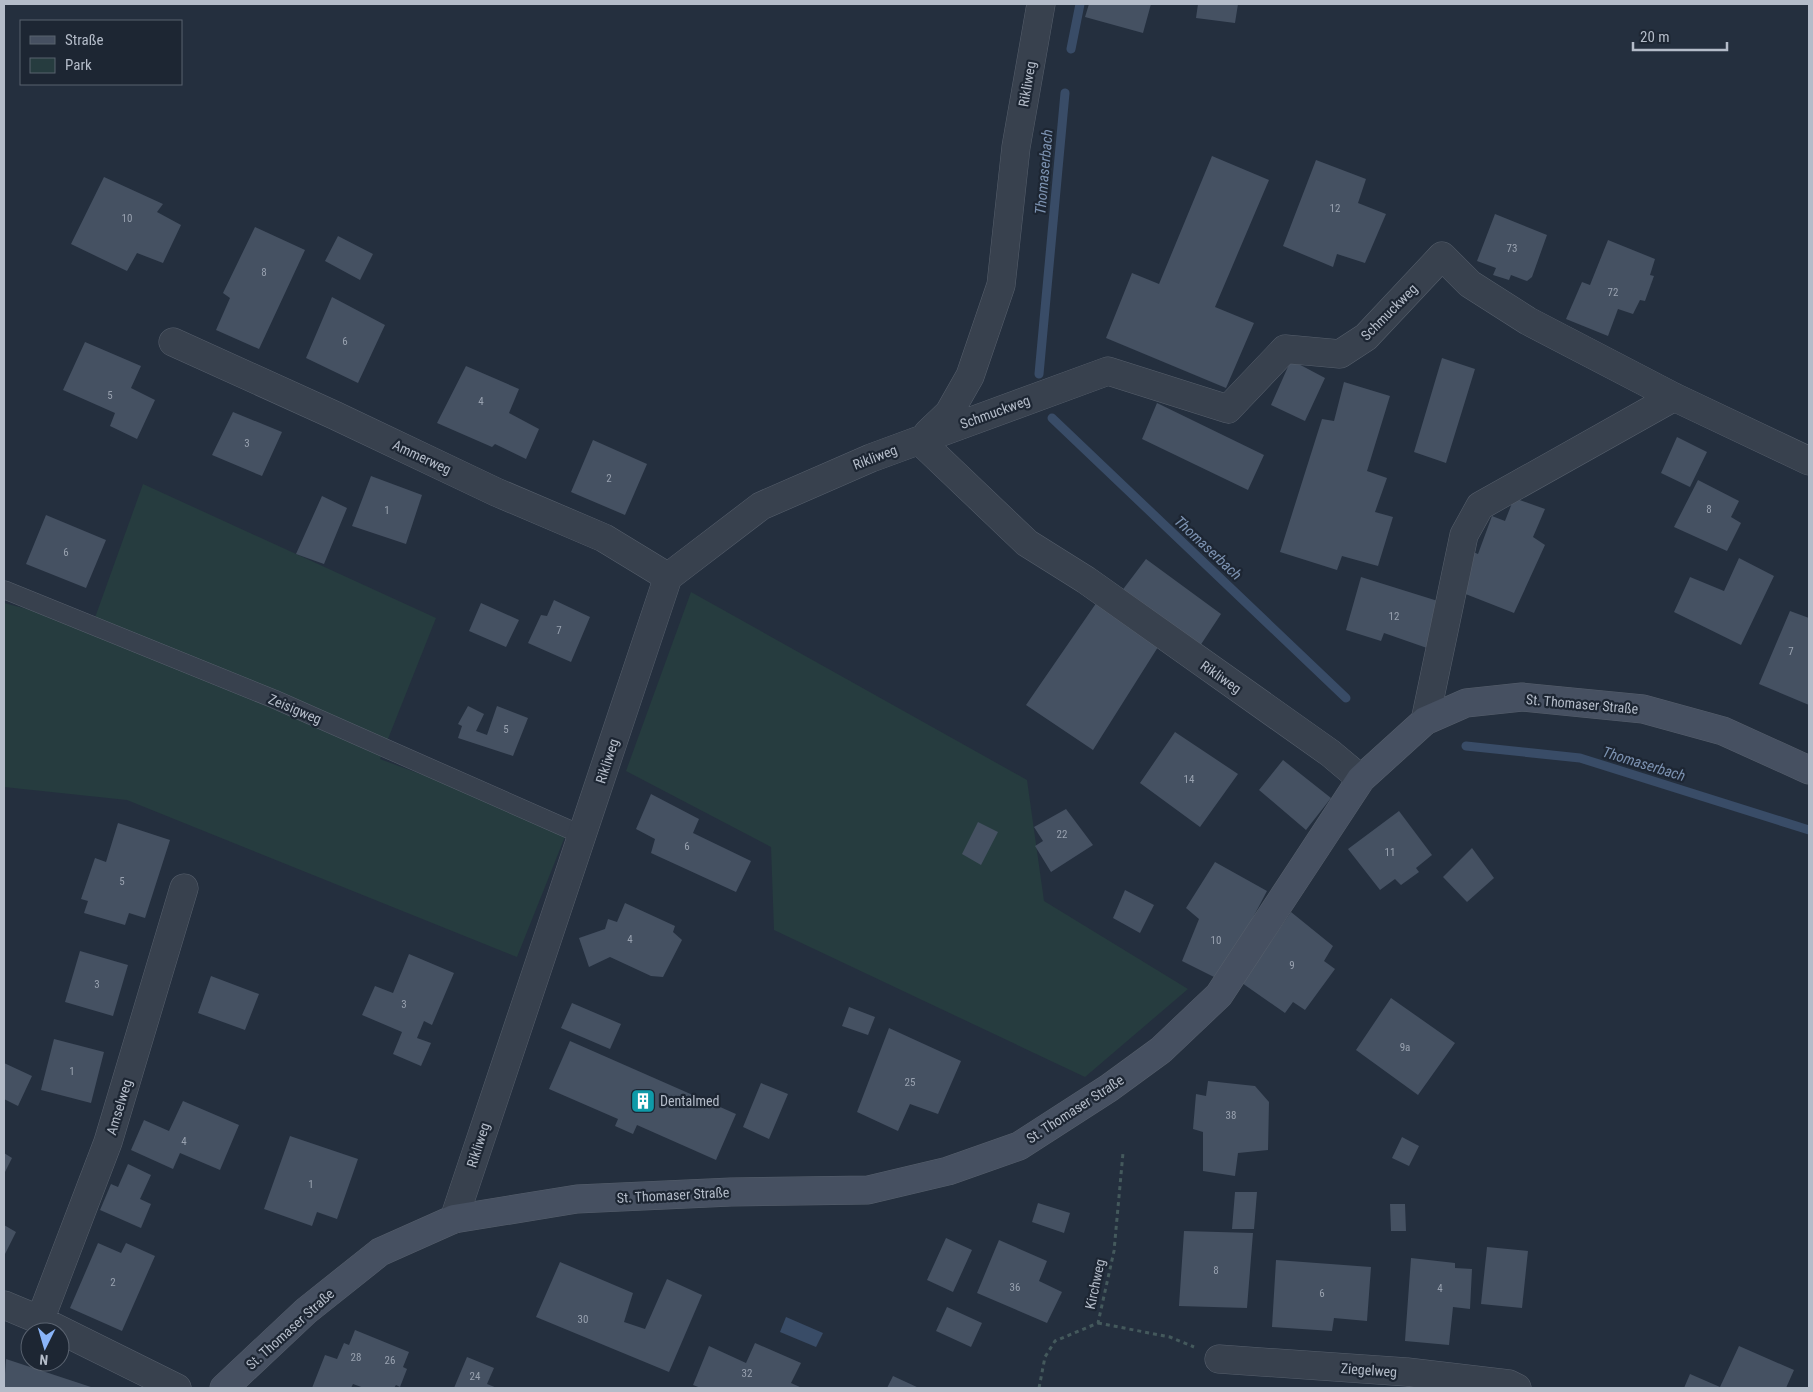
<svg xmlns="http://www.w3.org/2000/svg" width="1813" height="1392" font-family="'Roboto Condensed',sans-serif">
<style>
.green{fill:#263c3f}
.water{fill:#394c67}
.lines{fill:none;stroke-linecap:round;stroke-linejoin:round}
.stream{stroke:#394c67;stroke-width:9}
.building{fill:#455162}
.lane-casing{stroke:#565f6c;stroke-width:19}
.street-casing{stroke:#565f6c;stroke-width:29}
.secondary-casing{stroke:#565f6c;stroke-width:29}
.path{stroke:#44595c;stroke-width:3;stroke-dasharray:4 4;stroke-linecap:butt}
.lane{stroke:#38414e;stroke-width:18}
.street{stroke:#38414e;stroke-width:28}
.secondary{stroke:#465061;stroke-width:28}
.labels{text-anchor:middle;dominant-baseline:central;stroke-width:4.5;stroke-linejoin:round;paint-order:stroke}
.number-label{font-size:11px;fill:#98a1af}
.street-label{font-size:14px;fill:#b4bcc9;stroke:#1d2633}
.poi-label{font-size:14px;fill:#b4bcc9;stroke:#1d2633;text-anchor:start}
.water-label{font-size:15px;font-style:italic;fill:#7c92b1;stroke:#1d2633}
</style>
<rect width="100%" height="100%" fill="#242f3e"/>
<path class="green" d="M143 484 436 618 380 759 568 829 517 957 127 800 4 787V603L92 626Z
M691 592 1027 780 1044 901 1188 989 1085 1077 774 930 771 847 626 771Z"/>
<path class="water" d="M786 1317 823 1333 816 1347 780 1332Z"/>
<g class="lines">
<path class="stream" d="M1071 49 1080 4
M1039 374 1065 93
M1052 418 1346 698
M1466 746 1580 758 1809 830"/>
</g>
<path class="building" d="M1089 4H1151L1143 33 1085 17Z
M1198 4H1238L1235 23 1196 18Z
M1212 156 1269 180 1215 307 1254 323 1226 388 1106 338 1132 273 1159 284Z
M1316 160 1366 179 1358 203 1386 214 1365 263 1337 254 1333 267 1283 246Z
M104 177 163 204 157 212 181 225 163 263 137 253 127 271 71 244Z
M1495 214 1547 235 1532 277 1527 281 1511 275 1509 280 1493 275 1496 268 1477 261Z
M255 227 305 250 259 349 216 330 230 298 223 293Z
M338 236 373 254 360 280 325 261Z
M1608 240 1655 259 1650 275 1654 276 1645 301 1640 300 1633 314 1618 309 1608 336 1566 319 1582 282 1590 285Z
M332 297 385 325 358 383 306 358Z
M85 342 141 366 131 388 155 400 137 439 110 426 115 413 63 390Z
M1442 358 1475 369 1446 463 1414 452Z
M1291 360 1325 378 1305 421 1271 405Z
M466 366 519 389 509 413 539 429 526 459 495 444 492 447 437 423Z
M1344 382 1390 396 1367 471 1387 478 1375 512 1393 517 1378 566 1342 556 1337 570 1280 552 1322 419 1334 421Z
M1157 403 1264 455 1248 490 1142 439Z
M233 412 282 432 262 476 212 455Z
M1677 437 1707 452 1690 487 1661 473Z
M593 440 647 464 625 515 571 492Z
M371 476 422 495 406 544 352 526Z
M1698 480 1739 501 1731 517 1741 523 1727 551 1674 527Z
M322 496 347 508 324 564 296 554Z
M1514 498 1545 509 1533 537 1545 545 1514 613 1463 593 1470 576 1461 573 1471 551 1478 554 1492 516 1505 521Z
M46 515 106 540 86 588 26 564Z
M1739 558 1774 576 1741 645 1674 612 1690 577 1724 591Z
M1146 559 1221 614 1198 649 1121 592Z
M1361 577 1441 602 1427 648 1384 633 1381 641 1346 630Z
M1099 599 1158 647 1093 750 1026 705Z
M554 600 590 617 571 662 528 643 541 615 547 616Z
M481 603 519 620 506 647 469 631Z
M1790 611 1809 618V705L1759 684Z
M468 706 484 714 476 731 487 735 497 706 528 718 513 756 458 738 462 726 458 724Z
M1175 732 1238 774 1200 827 1140 783Z
M1283 760 1331 798 1306 830 1259 790Z
M651 794 699 819 693 833 751 861 736 892 651 853 655 839 636 829Z
M1066 809 1093 845 1051 872 1035 846 1043 841 1034 827Z
M1399 811 1432 855 1416 868 1419 872 1401 885 1395 879 1380 890 1348 849Z
M978 822 998 832 981 865 962 854Z
M118 823 170 840 145 918 129 913 125 925 84 913 88 901 81 899 95 858 106 862Z
M1472 848 1494 878 1467 902 1443 877Z
M1215 862 1267 891 1220 980 1182 961 1199 919 1186 908Z
M1125 890 1154 905 1140 933 1113 918Z
M625 903 675 926 673 932 682 940 663 977 651 976 610 957 589 967 579 938 605 929 608 919 617 922Z
M1291 912 1333 946 1324 961 1335 969 1305 1010 1293 1002 1285 1013 1242 983Z
M80 951 128 965 113 1016 65 1002Z
M409 954 454 973 432 1025 424 1021 417 1038 431 1043 421 1066 393 1054 402 1032 362 1015 375 986 393 993Z
M211 976 259 994 245 1030 198 1013Z
M1391 998 1455 1043 1418 1095 1356 1050Z
M572 1003 621 1024 610 1049 561 1028Z
M849 1007 875 1017 868 1035 842 1026Z
M889 1028 961 1061 938 1114 910 1104 898 1131 857 1112Z
M54 1039 104 1052 91 1103 41 1090Z
M570 1041 736 1114 716 1160 637 1125 633 1134 615 1126 618 1119 549 1089Z
M4 1063 32 1076 18 1106 4 1099Z
M1208 1081 1255 1086 1269 1102 1268 1150 1238 1153 1235 1176 1203 1171V1132L1193 1129 1196 1094 1206 1096Z
M761 1083 788 1094 769 1139 743 1127Z
M183 1101 239 1125 220 1170 180 1153 173 1169 131 1150 144 1120 169 1131Z
M290 1136 358 1159 337 1219 317 1212 312 1226 264 1209Z
M1402 1137 1419 1146 1409 1166 1392 1158Z
M4 1153 12 1158 4 1174Z
M128 1164 151 1175 140 1199 151 1204 141 1228 100 1210 111 1184 118 1187Z
M1235 1192H1257L1254 1229H1232Z
M1038 1203 1070 1213 1064 1233 1032 1222Z
M1390 1204H1405L1406 1231H1391Z
M4 1225 16 1232 4 1256Z
M1184 1231 1253 1233 1247 1308 1179 1306Z
M946 1238 972 1250 953 1292 927 1280Z
M999 1240 1047 1261 1039 1281 1062 1292 1047 1323 977 1293Z
M98 1243 121 1253 126 1243 155 1256 122 1331 70 1308Z
M1487 1247 1528 1251 1522 1308 1481 1304Z
M1411 1258 1455 1263V1268L1472 1269 1470 1309 1453 1307 1449 1345 1405 1341Z
M1276 1260 1371 1267 1367 1321 1334 1318 1332 1331 1272 1327Z
M560 1262 633 1293 624 1322 645 1329 667 1279 702 1295 669 1372 536 1317Z
M947 1307 982 1323 971 1347 936 1331Z
M355 1330 409 1352 403 1367 407 1369 400 1387 396 1385 394 1388H364L353 1384 351 1388H312L325 1355 337 1359 344 1343 349 1345Z
M755 1343 801 1363 791 1383 802 1388H701L693 1385 709 1346 746 1363Z
M1739 1346 1794 1370 1786 1388H1684L1690 1374 1720 1387Z
M467 1357 494 1368 487 1384 497 1388H454Z
M6 1359 94 1388H4Z
M893 1376 919 1388H887Z"/>
<g class="lines">
<defs>
<path id="lane" d="M5 590 274 699 582 835"/>
<path id="street" d="M173 342 334 415 496 492 604 538 668 577
M928 433 949 413 970 376 1001 285 1016 147 1041 4
M920 441 1027 543 1086 580 1330 753 1361 779
M1425 721 1464 535 1480 506 1674 397
M454 1219 668 577 761 506 871 458 1108 371 1228 409 1285 349 1340 354 1366 337 1442 256 1470 284 1528 321 1674 397 1809 461
M4 1305 40 1320 177 1388
M40 1320 108 1142 184 888
M1219 1359 1407 1372 1509 1384 1517 1388"/>
<path id="secondary" d="M224 1388 306 1311 380 1252 454 1219 577 1199 731 1192 868 1190 948 1171 1019 1146 1109 1088 1161 1050 1219 995 1361 779 1425 721 1466 703 1522 697 1643 709 1723 731 1809 770"/>
</defs>
<use href="#lane" class="lane-casing"/>
<use href="#street" class="street-casing"/>
<use href="#secondary" class="secondary-casing"/>
<path class="path" d="M1098 1323 1170 1337 1194 1347
M1039 1388 1045 1357 1055 1341 1098 1323 1114 1251 1123 1153"/>
<use href="#lane" class="lane"/>
<use href="#street" class="street"/>
<use href="#secondary" class="secondary"/>
</g>
<defs>
<symbol id="building-square" viewBox="-11 -11 22 22"><rect x="-9" y="-9" width="18" height="18" rx="4" fill="#0f9aa8" stroke="#1d2633"/><path d="M-4-6H4V6H1V3H-1V6H-4ZM-2.5-4.3h1.7v1.8h-1.7ZM.8-4.3h1.7v1.8H.8ZM-2.5-1h1.7V.8h-1.7ZM.8-1h1.7V.8H.8Z" fill="#fff"/></symbol>
</defs>
<g fill-rule="evenodd">
<use href="#building-square" x="629" y="1087" width="28" height="28"/>
</g>
<g class="labels">
<g class="number-label">
<text x="1335" y="208">12</text>
<text x="127" y="218">10</text>
<text x="1512" y="248">73</text>
<text x="264" y="272">8</text>
<text x="1613" y="292">72</text>
<text x="345" y="341">6</text>
<text x="110" y="395">5</text>
<text x="481" y="401">4</text>
<text x="247" y="443">3</text>
<text x="609" y="478">2</text>
<text x="1709" y="509">8</text>
<text x="387" y="510">1</text>
<text x="66" y="552">6</text>
<text x="1394" y="616">12</text>
<text x="559" y="630">7</text>
<text x="1791" y="651">7</text>
<text x="506" y="729">5</text>
<text x="1189" y="779">14</text>
<text x="1062" y="834">22</text>
<text x="687" y="846">6</text>
<text x="1390" y="852">11</text>
<text x="122" y="881">5</text>
<text x="630" y="939">4</text>
<text x="1216" y="940">10</text>
<text x="1292" y="965">9</text>
<text x="97" y="984">3</text>
<text x="404" y="1004">3</text>
<text x="1405" y="1047">9a</text>
<text x="72" y="1071">1</text>
<text x="910" y="1082">25</text>
<text x="1231" y="1115">38</text>
<text x="184" y="1141">4</text>
<text x="311" y="1184">1</text>
<text x="1216" y="1270">8</text>
<text x="113" y="1282">2</text>
<text x="1015" y="1287">36</text>
<text x="1440" y="1288">4</text>
<text x="1322" y="1293">6</text>
<text x="583" y="1319">30</text>
<text x="356" y="1357">28</text>
<text x="390" y="1360">26</text>
<text x="747" y="1373">32</text>
<text x="475" y="1376">24</text>
</g>
<g class="street-label">
<text transform="translate(1027 84) rotate(-80)">Rikliweg</text>
<text transform="translate(1389 312) rotate(-45)">Schmuckweg</text>
<text transform="translate(995 412) rotate(-20)">Schmuckweg</text>
<text transform="translate(422 457) rotate(25)">Ammerweg</text>
<text transform="translate(875 457) rotate(-21)">Rikliweg</text>
<text transform="translate(1221 677) rotate(35)">Rikliweg</text>
<text transform="translate(1582 704) rotate(5)">St. Thomaser Straße</text>
<text transform="translate(295 709) rotate(23)">Zeisigweg</text>
<text transform="translate(607 761) rotate(-72)">Rikliweg</text>
<text transform="translate(119 1107) rotate(-73)">Amselweg</text>
<text transform="translate(1075 1109) rotate(-33)">St. Thomaser Straße</text>
<text transform="translate(478 1145) rotate(-72)">Rikliweg</text>
<text transform="translate(673 1195) rotate(-3)">St. Thomaser Straße</text>
<text transform="translate(1095 1284) rotate(-78)">Kirchweg</text>
<text transform="translate(290 1329) rotate(-42)">St. Thomaser Straße</text>
<text transform="translate(1369 1370) rotate(4)">Ziegelweg</text>
</g>
<g class="poi-label">
<text x="660" y="1101">Dentalmed</text>
</g>
<g class="water-label">
<text transform="translate(1044 172) rotate(-85)">Thomaserbach</text>
<text transform="translate(1208 548) rotate(43)">Thomaserbach</text>
<text transform="translate(1644 764) rotate(17)">Thomaserbach</text>
</g>
</g>
<rect width="1813" height="1392" fill="none" stroke="#b4bcc9" stroke-width="10"/>
<rect x="20" y="20" width="162" height="65" fill="#1d2633" stroke="#59626f"/>
<rect x="30" y="36" width="25" height="8" fill="#465061" stroke="#59626f"/>
<text x="65" y="45" font-size="15" fill="#b4bcc9">Straße</text>
<rect x="30" y="58" width="25" height="15" fill="#263c3f" stroke="#59626f"/>
<text x="65" y="70" font-size="15" fill="#b4bcc9">Park</text>
<g transform="translate(45 1347) rotate(185)"><circle r="24" fill="#1d2633" stroke="#59626f"/>
<path d="M0-4L9 19L0 12L-9 19Z" fill="#8ab4f8"/>
<text y="-8" font-size="14" font-weight="bold" text-anchor="middle" fill="#b4bcc9">N</text>
</g>
<path d="M1633 42v8h94v-8" fill="none" stroke="#b4bcc9" stroke-width="2.5"/>
<text x="1640" y="42" font-size="15" fill="#b4bcc9" stroke="#1d2633" stroke-width="4" paint-order="stroke">20 m</text>
</svg>
